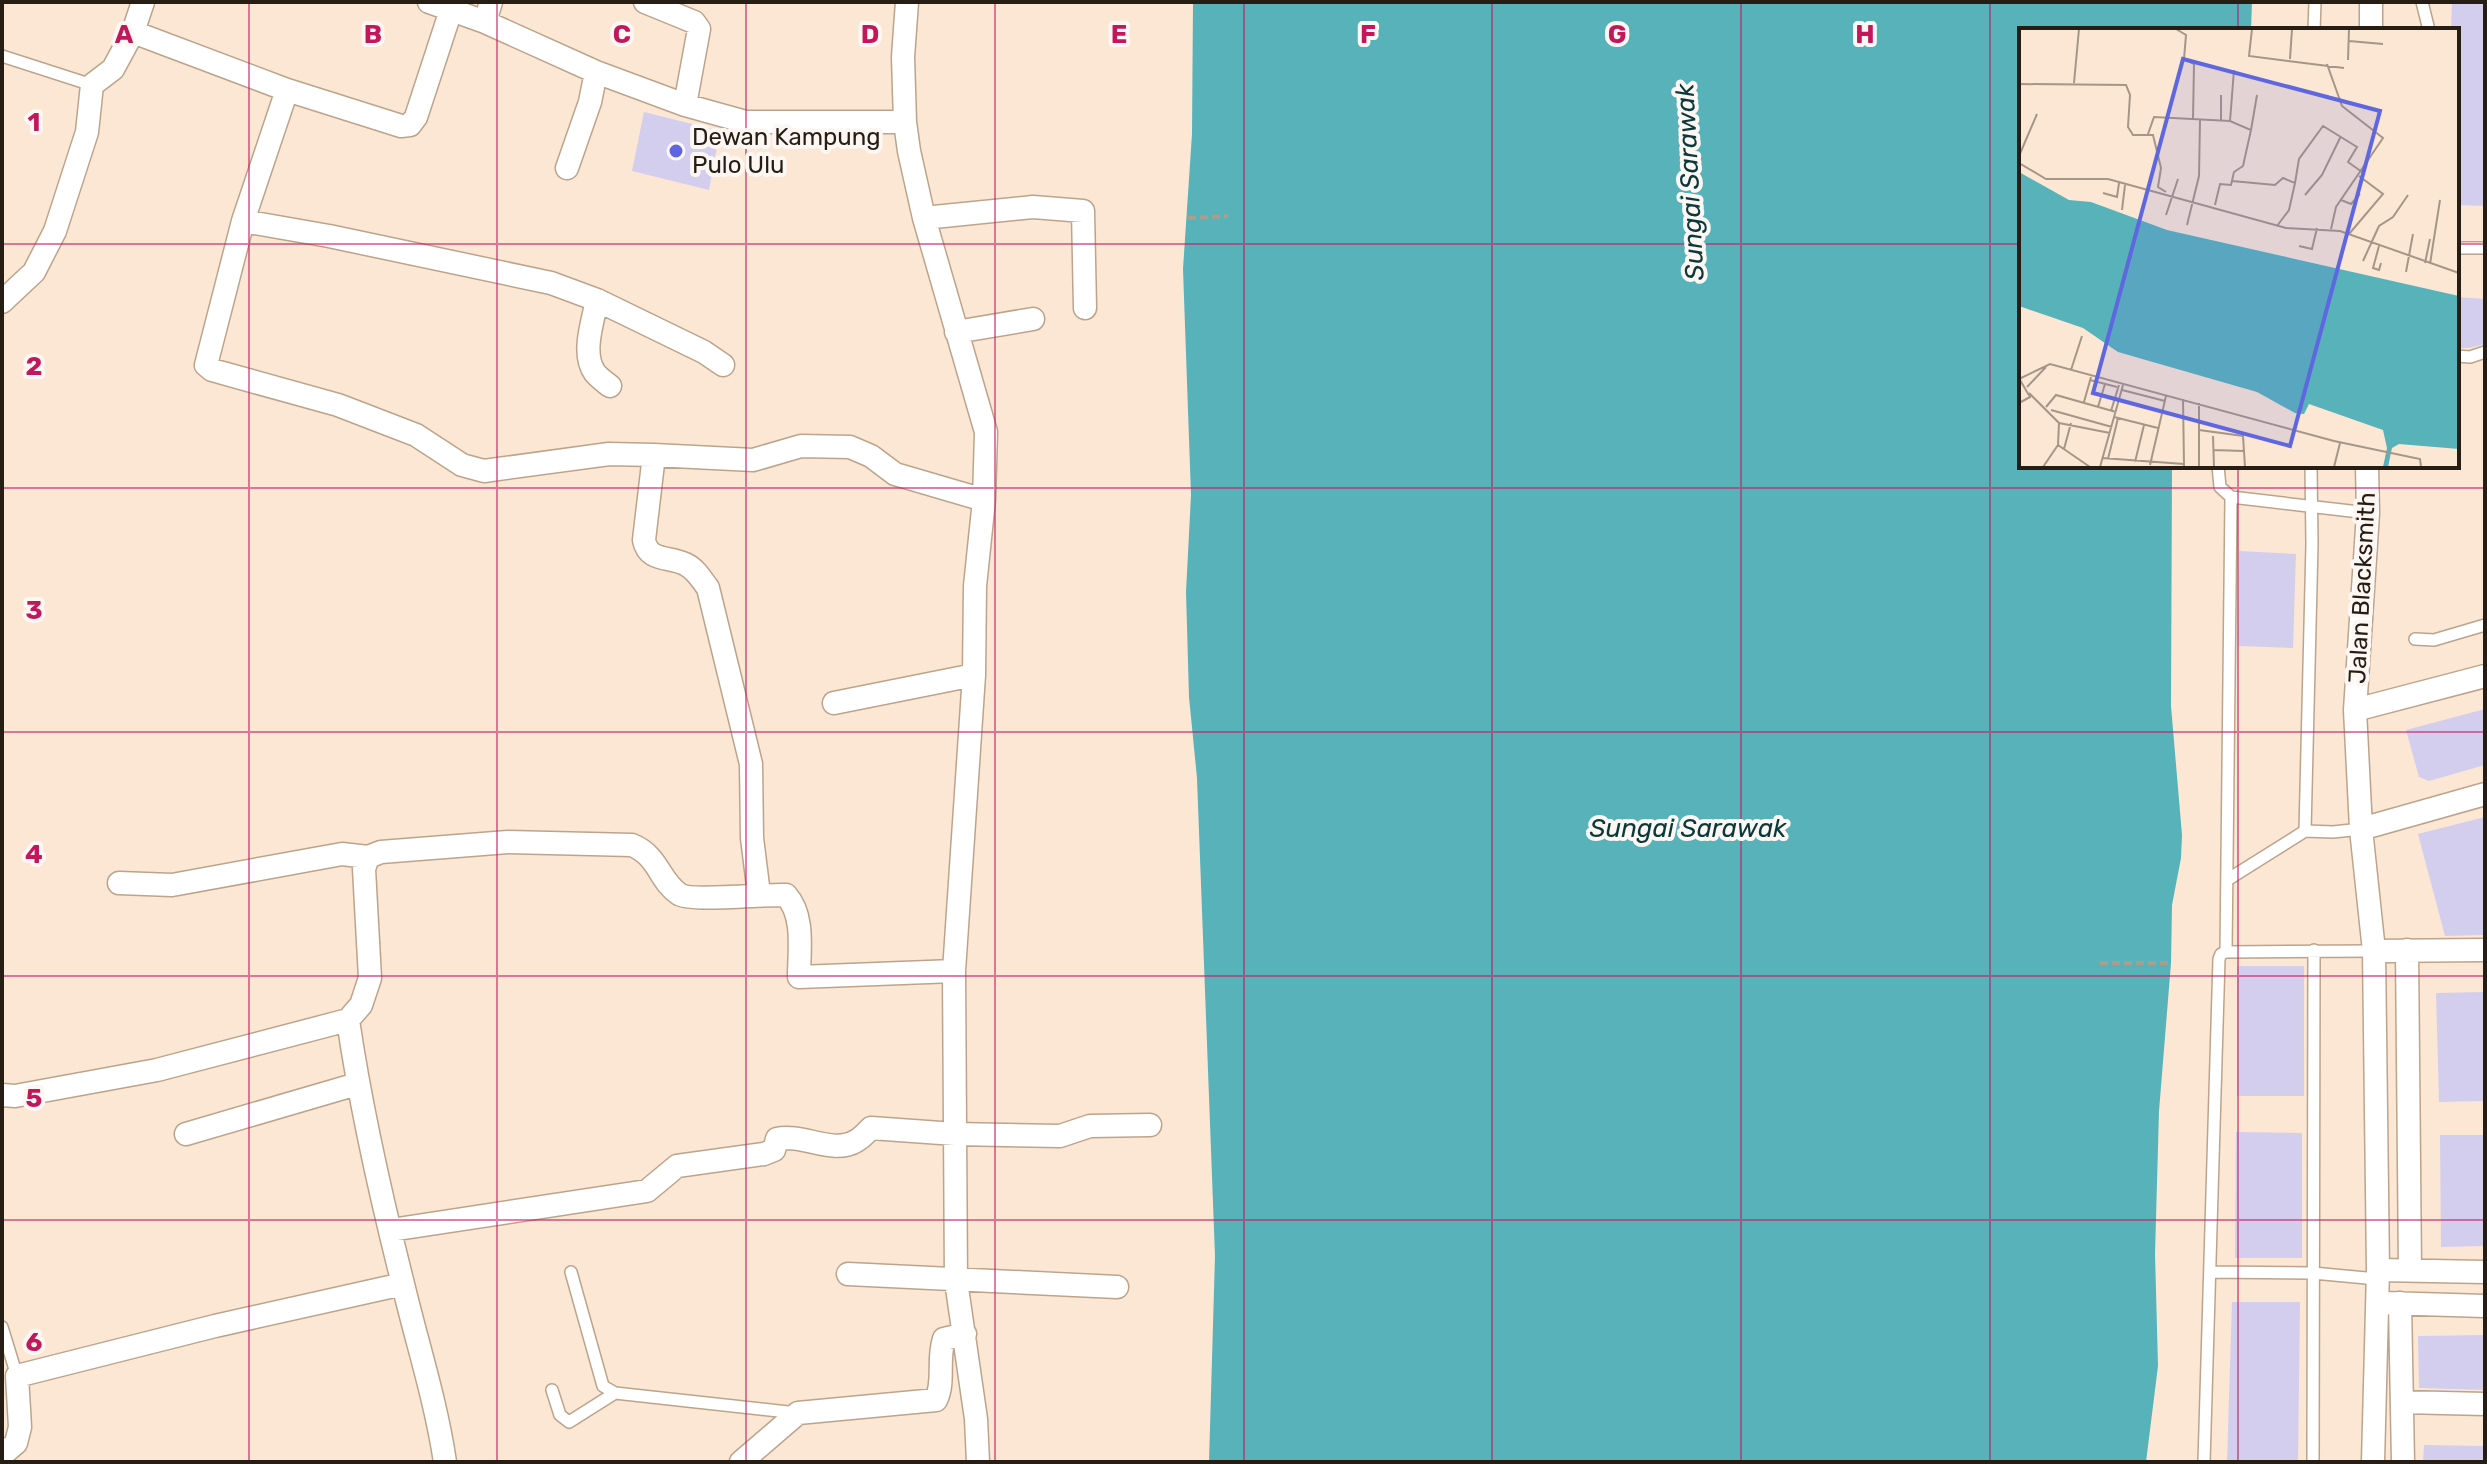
<svg xmlns="http://www.w3.org/2000/svg" width="2487" height="1464" font-family="Rubik,sans-serif">
<style>
.water{fill:#57b2ba}
.building{fill:#d4ceee}
.lines{fill:none;stroke-linecap:round;stroke-linejoin:round}
.service-casing{stroke:#bca48c;stroke-width:14}
.minor-casing{stroke:#bca48c;stroke-width:25}
.path{stroke:#ad9d8d;stroke-width:4;stroke-dasharray:8 4;stroke-linecap:butt}
.service{stroke:#fff;stroke-width:11}
.minor{stroke:#fff;stroke-width:22}
.grid{fill:none;stroke:#c2185b;stroke-width:2;stroke-opacity:0.55}
.poi-dot{fill:#5f67e0;stroke:#fcf7f2;stroke-width:3}
.labels{text-anchor:middle;dominant-baseline:central;stroke-width:8;stroke-linejoin:round;paint-order:stroke}
.poi-label{font-size:24px;fill:#261d14;stroke:#fcf7f2;text-anchor:start}
.street-label{font-size:24px;fill:#261d14;stroke:#fcf7f2}
.water-label{font-size:26px;font-style:italic;fill:#0b383b;stroke:#fcf7f2}
.inset-road{fill:none;stroke:#a69687;stroke-width:2}
.view{fill:#5f67e0;fill-opacity:0.15;stroke:#5f67e0;stroke-width:4}
.inset-edge{fill:none;stroke:#261d14;stroke-width:4}
.grid-label{font-size:26px;text-anchor:middle;font-weight:bold;fill:#c2185b;stroke:#fcf7f2;stroke-width:8;stroke-linejoin:round;paint-order:stroke}
</style>
<rect width="100%" height="100%" fill="#fbe7d3"/>
<path class="water" d="M1193 2H2252L2251 30H2021V466H2172L2171 706 2182 835 2181 858 2172 905 2171 963 2159 1111 2155 1254 2158 1366 2146 1462H1209L1215 1256 1197 778 1189 697 1186 592 1191 495 1183 269 1192 134Z"/>
<path class="building" d="M2452 2H2485V206L2457 205V30H2451Z
M644 112 720 131 709 190 632 171Z
M2457 297 2485 299V344L2469 348H2457Z
M2239 551 2296 554 2293 648 2238 646Z
M2485 709V765L2429 781 2419 777 2406 730Z
M2485 817V935L2445 936 2418 834Z
M2237 966H2304V1096H2237Z
M2485 992V1101L2439 1102 2436 993Z
M2236 1132 2302 1133V1258H2235Z
M2440 1135H2485V1246L2441 1247Z
M2232 1302H2300L2298 1462H2227Z
M2485 1335V1390L2419 1388 2418 1336Z
M2424 1445 2485 1446V1462H2423Z"/>
<g class="lines">
<defs>
<path id="service" d="M2422 2 2429 30
M2314 30 2315 2
M2 56 92 85
M2457 248H2485
M2457 356 2470 357 2485 352
M2218 466 2220 487 2231 497
M2311 466 2312 544 2305 831 2333 832 2361 829
M2415 639 2434 640 2485 625
M2227 880 2305 831
M2226 952 2231 497 2368 513
M571 1272 603 1386 615 1393 797 1413
M2211 1272 2313 1273 2377 1279
M2 1327 17 1376
M552 1390 560 1415 569 1422 615 1393
M2204 1462 2219 959 2221 954 2226 952 2374 951
M2313 1462 2314 950"/>
<path id="minor" d="M429 2 485 22 596 72 685 105 746 122H905
M645 2 694 22 699 29 685 105
M907 2 903 57 905 122 909 151 924 218 986 432 984 500 975 586 974 675 954 971 956 1281 976 1419 978 1462
M451 10 416 117 410 125 401 126 287 90 243 221 206 365 212 370 338 405 416 435 462 465 484 471 609 454 654 455
M485 22 491 2
M2371 30V2
M133 32 287 90
M567 168 590 102 596 72
M924 218 1033 207 1083 211 1085 308
M243 221 329 236 551 283 597 300 704 352 723 365
M597 300C593 321 581 354 595 373 599 378 605 382 610 386
M2 302 34 272 55 231 87 132 92 85 113 69 133 32 143 2
M956 332 1033 319
M2367 466 2368 513 2355 710 2361 829 2374 951 2378 1270 2373 1462
M834 703 974 675
M2355 710 2485 676
M2361 829 2485 794
M119 883 172 885 342 854 368 857
M759 894 752 838 751 764 708 588C701 579 696 569 685 564 669 556 648 562 644 540L654 455 753 460 801 446 850 447 871 456 895 474 984 500
M2407 950 2410 1270
M2374 951 2485 950
M2 1095 15 1096 157 1070 348 1020
M186 1134 357 1084
M391 1230 647 1191 677 1166 764 1154 774 1150 777 1139C802 1133 833 1155 856 1141 862 1138 867 1132 871 1128L955 1134 1060 1136 1090 1126 1150 1125
M2378 1270 2485 1272
M848 1274 1117 1287
M2386 1303 2485 1306
M2400 1303 2403 1462
M2402 1402 2485 1404
M2 1455 16 1443 20 1427 17 1376 215 1326 403 1284
M445 1462C436 1401 417 1343 403 1284 381 1197 361 1109 348 1020L361 1005 370 978 364 869 368 857 381 852 508 842 632 845C659 856 659 881 679 894 690 902 765 894 786 895 805 916 799 950 799 977L954 971
M741 1462 798 1413 936 1400C945 1382 937 1359 944 1339L965 1334"/>
</defs>
<use href="#service" class="service-casing"/>
<use href="#minor" class="minor-casing"/>
<path class="path" d="M1188 218 1228 216
M2100 963H2171"/>
<use href="#service" class="service"/>
<use href="#minor" class="minor"/>
</g>
<path class="grid" d="M249 2V1462M497 2V1462M746 2V1462M995 2V1462M1244 2V1462M1492 2V1462M1741 2V1462M1990 2V1462M2238 2V30M2 244H2021M2457 244H2485M2238 466V1462M2 488H2485M2 732H2485M2 976H2485M2 1220H2485"/>
<circle class="poi-dot" cx="676" cy="151" r="8"/>
<g class="labels">
<g class="poi-label">
<text x="692" y="137">Dewan Kampung<tspan x="692" dy="28">Pulo Ulu</tspan></text>
</g>
<g class="street-label">
<text transform="translate(2362 588) rotate(-87)">Jalan Blacksmith</text>
</g>
<g class="water-label">
<text transform="translate(1690 182) rotate(-93)">Sungai Sarawak</text>
<text x="1688" y="828">Sungai Sarawak</text>
</g>
</g>
<g transform="translate(2019 28)">
<rect width="440" height="440" fill="#fbe7d3"/>
<path d="M0 144 50 172 72 174 148 202 440 268V421L380 416 373 420 369 439H364L368 420 364 402 290 376 285 386 276 385 238 364 99 324 64 300 0 278Z" fill="#57b2ba"/>
<path class="inset-road" d="M157 1 167 7 165 31 175 36 174 91M233 1 230 28 325 40M330 13 364 16M271 31 273 1M329 32 330 1M308 36 323 78 364 110 317 179 312 201M55 55 60 1M0 56 107 57 111 67 109 99 114 107H134L142 140 139 159 147 164M202 67V92M211 93 215 42M232 102 238 67M129 106 135 89 211 93 232 102 224 138 215 144 212 157 201 156 196 177M0 128 18 86M0 135 27 151H89L267 200 321 203 440 245M213 153 256 157 264 150 276 155 270 182 258 198M276 155 280 131 304 98 338 119 329 134 343 144M84 165 98 169 100 155M286 167 303 147 322 108M322 172 332 176 341 166M103 182 106 157M147 187 159 151M168 197 180 148 181 92M330 206 364 166 340 148M280 218 293 221 298 200M360 218 354 240 360 242 362 235M344 233 360 198 374 189 389 167M406 235 411 211M411 236 421 172M387 244 394 206M52 342 63 308M0 351 31 336 315 413 401 431 402 439M71 352 98 359M8 359 27 339M103 362 146 373M10 365 40 395 39 417 24 439M164 371 165 438M65 374 72 349M0 375 11 369 1 352M27 379 37 367 97 384M79 379 86 356M32 382 93 399M92 383 100 357M95 389 139 400M40 395 91 405M180 402 224 408 226 439M194 408 195 439M39 417 71 439M45 421 52 395M194 422 225 423M83 430 165 436M89 431 99 390M116 434 125 397M131 437 147 368M81 439 104 357M180 439V375M315 439 321 415"/>
<path class="view" d="M164 31 361 83 271 418 74 365Z"/>
<rect width="440" height="440" class="inset-edge"/>
</g>
<g class="grid-label">
<text x="124" y="43">A</text>
<text x="373" y="43">B</text>
<text x="622" y="43">C</text>
<text x="870" y="43">D</text>
<text x="1119" y="43">E</text>
<text x="1368" y="43">F</text>
<text x="1617" y="43">G</text>
<text x="1865" y="43">H</text>
<text x="34" y="131">1</text>
<text x="34" y="375">2</text>
<text x="34" y="619">3</text>
<text x="34" y="863">4</text>
<text x="34" y="1107">5</text>
<text x="34" y="1351">6</text>
</g>
<rect width="2487" height="1464" fill="none" stroke="#261d14" stroke-width="8"/>
</svg>
